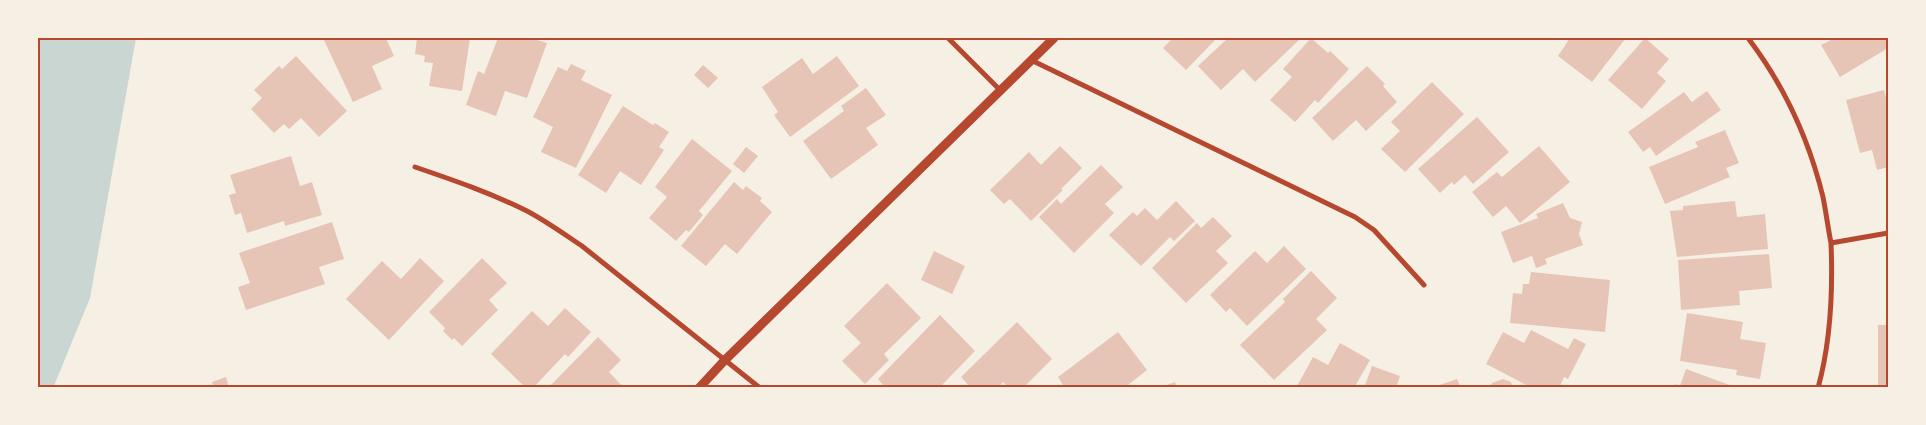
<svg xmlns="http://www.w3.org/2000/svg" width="1926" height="425" font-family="Karla,sans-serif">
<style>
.water{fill:#c9d6d2}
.building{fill:#e6c5b7}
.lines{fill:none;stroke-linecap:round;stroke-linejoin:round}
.minor{stroke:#b5482f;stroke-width:5}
.tertiary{stroke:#b5482f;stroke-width:9}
.neatline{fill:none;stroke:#b5482f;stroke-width:2}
</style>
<rect width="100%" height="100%" fill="#f6efe4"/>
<path class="water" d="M38 38H136L90 298 53 388 38 387Z"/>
<path class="building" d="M323 38H386L394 56 372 66 382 89 353 102Z
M417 38H470L462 91 429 86 433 63 424 62 425 56 415 54Z
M498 38H531L547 43 527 98 505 91 496 116 466 105 478 71 484 74Z
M1173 38H1217L1186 70 1163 48Z
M1228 38H1299L1300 39 1255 82 1243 69 1221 90 1198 66Z
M1311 38 1328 53 1330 51 1349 69 1318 103 1315 100 1295 122 1270 100 1292 77 1283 69Z
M1570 38H1626L1592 82 1558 56Z
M1645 38 1669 59 1657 73 1666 81 1642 109 1608 80Z
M1835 38H1888V48L1840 77 1821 45Z
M296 56 347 111 319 137 301 118 289 129 284 124 274 133 251 109 262 98 254 90 279 66 282 69Z
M837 56 859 86 790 137 774 115 778 112 762 87 802 58 813 74Z
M571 64 586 71 581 80 612 95 576 168 541 152 553 127 533 117 558 67 567 71Z
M703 65 718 78 708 88 694 75Z
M1367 66 1385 84 1383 86 1397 102 1366 131 1356 120 1333 141 1312 118Z
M1432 82 1464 114 1405 172 1381 149 1400 131 1391 122Z
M866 88 886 115 866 128 878 145 831 179 803 141 844 111 841 106Z
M1884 90 1888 106V167L1877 170 1872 150 1860 153 1846 100Z
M1707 91 1721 110 1656 156 1650 147 1643 152 1628 132 1684 92 1692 102Z
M623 106 653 125 655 123 669 132 659 147 664 150 641 185 620 171 606 193 578 175Z
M1477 117 1509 152 1473 184 1465 175 1454 185 1452 182 1440 193 1418 169Z
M1725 130 1739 163 1726 168 1730 177 1665 204 1649 167 1698 147 1695 142Z
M692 139 732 171 699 211 703 215 689 232 686 230 676 241 649 218 667 197 655 187Z
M1060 146 1082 168 1061 189 1063 190 1031 221 1010 199 1004 204 990 190 1029 152 1041 165Z
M1539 146 1570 182 1520 223 1506 206 1493 217 1472 192 1497 172 1502 177Z
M746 147 758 156 744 173 733 164Z
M291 156 300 186 312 182 322 215 285 226 284 221 247 233 241 213 235 215 229 195 236 193 230 175Z
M1101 165 1123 187 1105 204 1114 213 1074 253 1039 217 1057 199 1061 204Z
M734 182 743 190 746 186 762 198 760 201 772 212 737 254 725 244 706 266 681 246Z
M1176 201 1195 221 1174 241 1170 237 1141 266 1109 235 1133 212 1137 216 1145 208 1157 220Z
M1735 201 1737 217 1765 214 1768 249 1677 257 1670 211 1683 210V206Z
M1563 203 1570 218 1582 222 1579 234 1583 245 1545 259 1547 264 1536 268 1532 256 1513 263 1501 232 1538 218 1536 214Z
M1213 217 1232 236 1216 251 1228 263 1186 303 1152 268 1197 223 1201 228Z
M332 222 344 259 319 267 325 284 246 310 238 287 250 283 239 253Z
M1284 246 1306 269 1247 326 1230 308 1226 312 1210 295 1255 251 1267 263Z
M934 251 965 266 952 294 921 280Z
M1769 254 1772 288 1739 291 1740 305 1681 310 1678 260Z
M420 258 444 281 389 340 346 299 382 261 401 279Z
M482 258 507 283 489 300 498 310 462 346 454 338 452 340 443 331 445 328 429 312Z
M1311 271 1337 298 1316 319 1327 330 1274 380 1240 345 1285 302 1283 299Z
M1531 272 1610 280 1605 332 1510 323 1513 293 1522 294 1523 284H1529Z
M887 283 921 318 884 354 889 360 865 384 842 361 861 343 844 326Z
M565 308 591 332 568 357 565 354 533 388H526L491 354 532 311 548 326Z
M1687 313 1743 322 1740 339 1766 343 1760 379 1736 375 1737 370 1680 361Z
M940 315 975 351 939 388H918L915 385 913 388H886L878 379Z
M1017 322 1052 359 1023 388H1009L1003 382 997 388H971L961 377Z
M1878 325H1888V388H1878Z
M1531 330 1568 349 1574 338 1586 344 1568 379 1564 377 1559 388H1532L1486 364 1503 332 1524 343Z
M1118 332 1147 370 1124 388H1065L1058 377Z
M598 337 621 360 609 372 622 386 620 388H548Z
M1340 343 1370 360 1354 388H1296L1313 357 1328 365Z
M1372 366 1400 376 1396 388H1364Z
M1686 369 1735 387V388H1674L1675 384 1680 386Z
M226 377 229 388H214L212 382Z
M1457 379 1461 388H1435L1434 387Z
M1503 379 1511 382 1513 388H1490L1492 383Z
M1175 382 1177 388H1161V387Z"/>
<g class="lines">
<path class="minor" d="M948 38 1000 90
M1748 38C1783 84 1809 140 1823 197 1826 212 1828 228 1831 243L1888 233
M1031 60 1355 217 1374 230 1424 285
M415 167C453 180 491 193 527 211 546 221 564 234 582 246L760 388
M1818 388C1831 341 1833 291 1831 243"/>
<path class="tertiary" d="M699 388 724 361 1054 38"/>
</g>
<rect width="1926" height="425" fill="none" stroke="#f6efe4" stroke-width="78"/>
<rect x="39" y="39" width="1848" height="347" class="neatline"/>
</svg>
